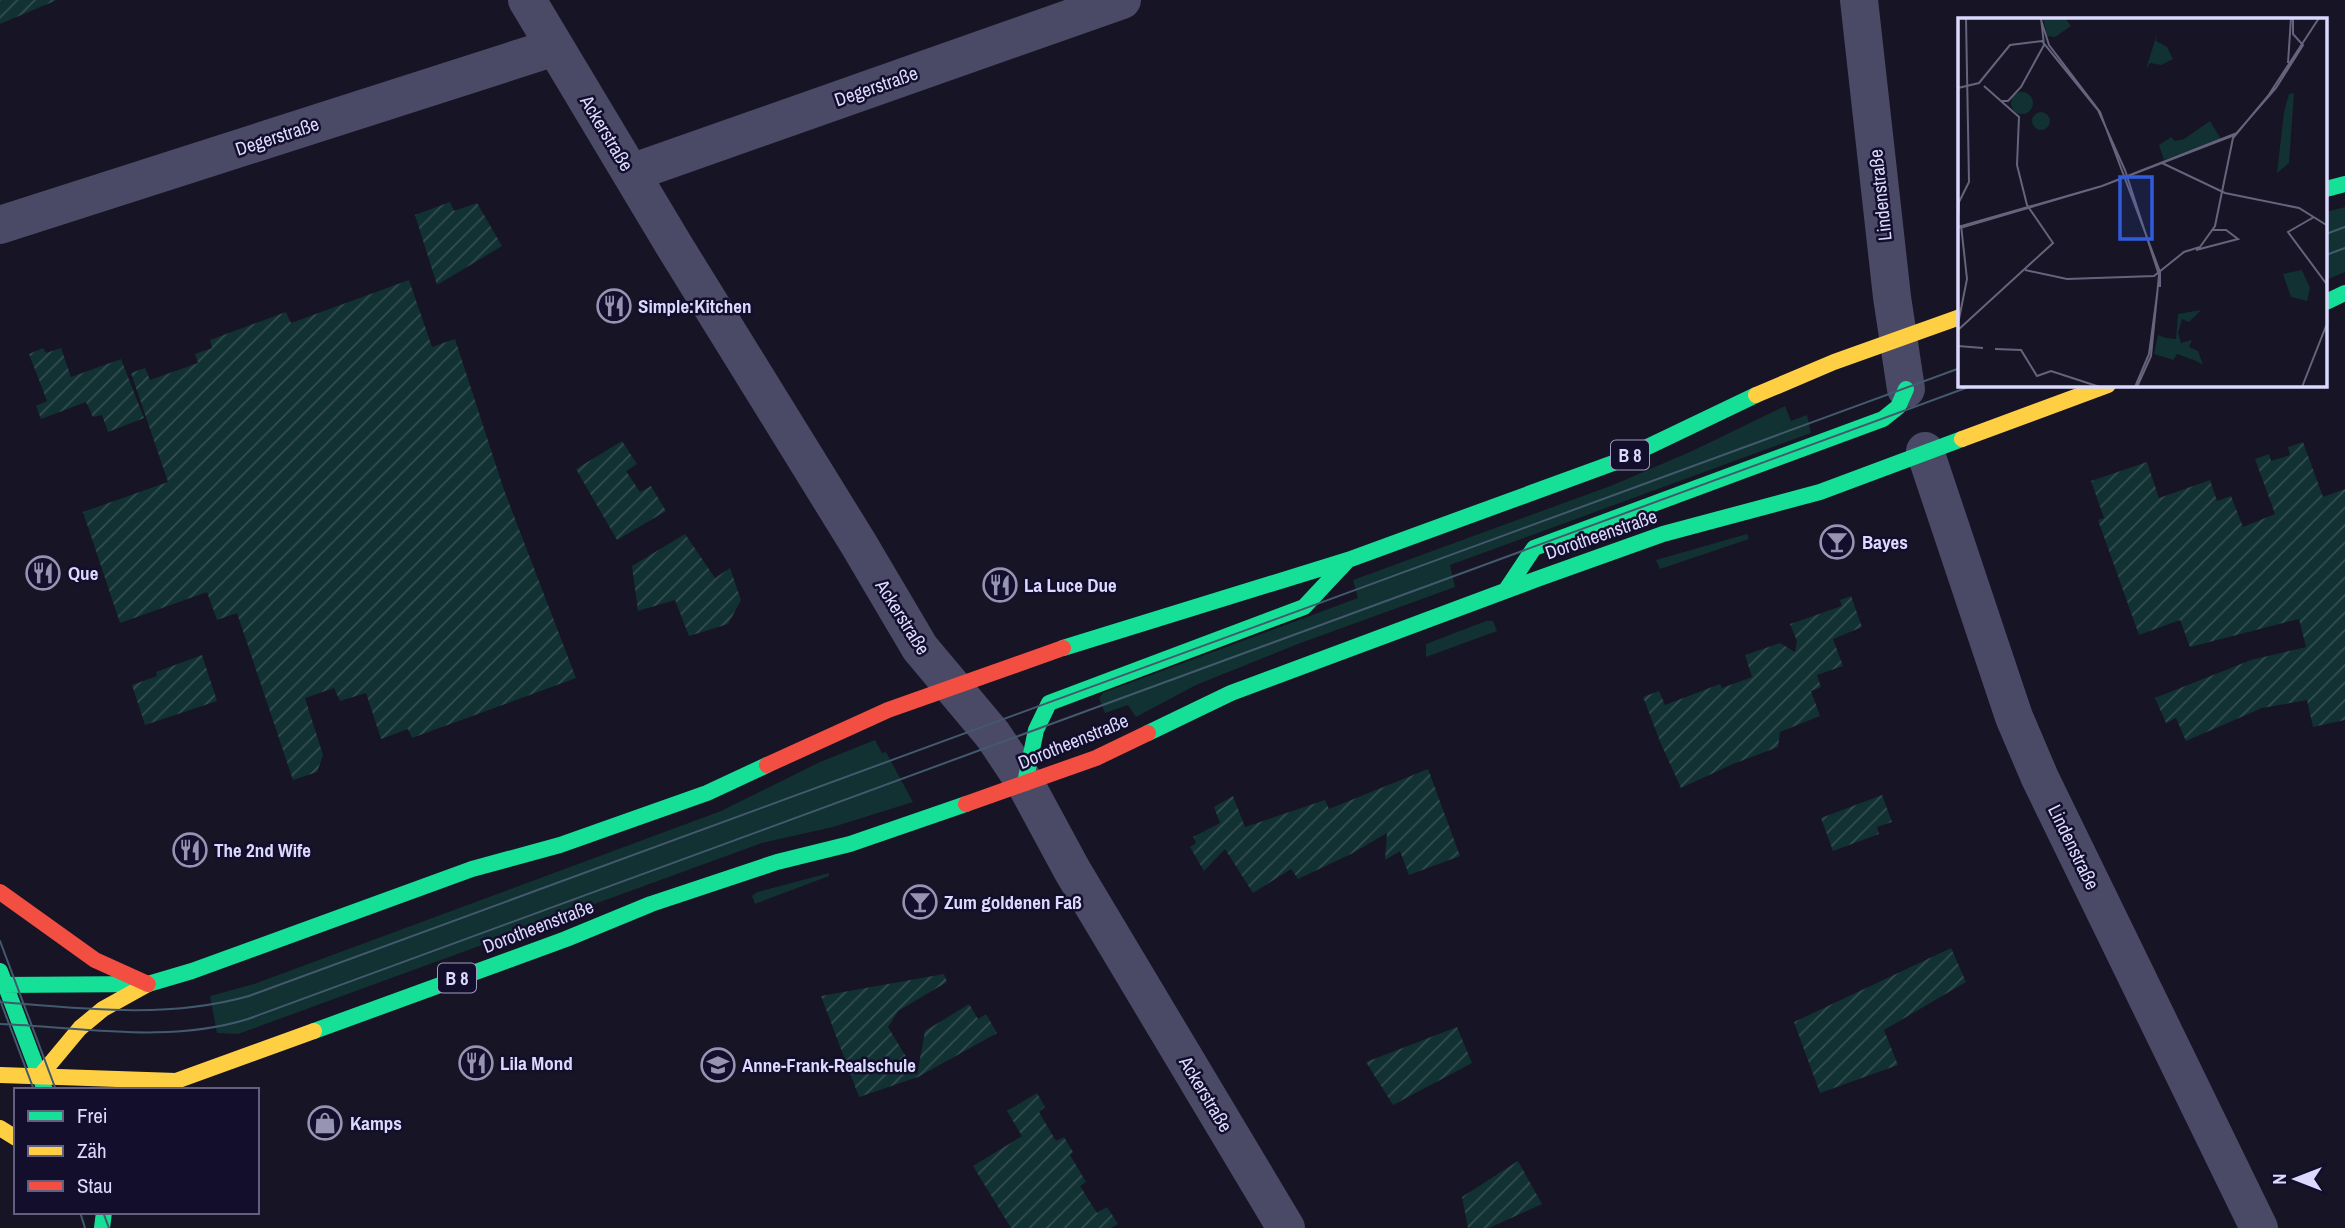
<svg xmlns="http://www.w3.org/2000/svg" width="2345" height="1228" font-family="'Archivo Narrow',sans-serif">
<style>
.grass{fill:#123132}
.garden{fill:url(#garden-furrows)}
.lines{fill:none;stroke-linecap:round;stroke-linejoin:round}
.street{stroke:#4a4966;stroke-width:38}
.fast{stroke:#16e098;stroke-width:16}
.slow{stroke:#ffcf43;stroke-width:16}
.jam{stroke:#f24e42;stroke-width:16}
.tram{stroke:#435a6e;stroke-width:2}
.labels{text-anchor:middle;dominant-baseline:central;stroke-width:5;stroke-linejoin:round;paint-order:stroke}
.shield{fill:#130e2b;stroke:#a09cbf;stroke-width:2}
.shield-label{font-size:18px;font-weight:bold;fill:#dcd9ff}
.street-label{font-size:19px;fill:#dcd9ff;stroke:#130e2b}
.poi-label{font-size:19px;font-weight:bold;fill:#dcd9ff;stroke:#130e2b;text-anchor:start}
.inset-road{fill:none;stroke:#66637c;stroke-width:2}
.view{fill:#305cdc;fill-opacity:0.15;stroke:#305cdc;stroke-width:3.5}
.inset-edge{fill:none;stroke:#dcd9ff;stroke-width:3.5}
</style>
<defs>
<pattern id="garden-furrows" width="10" height="10" patternUnits="userSpaceOnUse" patternTransform="scale(1.75)"><rect width="10" height="10" fill="#123132"/><path d="M-1 1l2-2M0 10L10 0M9 11l2-2" fill="none" stroke="#344e51"/></pattern>
</defs>
<rect width="100%" height="100%" fill="#171425"/>
<path class="grass" d="M2345 207V272L2326 280V212Z
M1785 406 1791 421 1807 415 1811 433 1450 565 1455 587 1298 644 1196 685 1136 717 1128 705 1105 713 1099 698 1103 693 1358 598 1353 580 1613 485 1692 451Z
M1747 534 1749 539 1660 569 1656 560Z
M1486 621H1493L1497 631 1426 657V644Z
M875 740 882 753 886 752 913 802 833 827 762 843 238 1034 217 1033 210 996 254 984 721 811 820 762Z
M829 873V876L755 904 752 896 757 892Z"/>
<path class="garden" d="M0 0H57L0 24Z
M450 202 454 211 477 203 502 246 437 285 415 215Z
M409 280 432 347 455 339 504 490 576 678 412 738 408 729 381 739 366 693 340 701 334 688 305 698 323 755 317 772 293 780 237 613 217 620 207 592 120 623 83 512 168 482 131 373 145 368 150 380 198 363 195 354 212 348 210 340 286 312 291 323Z
M43 348 46 353 61 348 71 377 121 359 144 418 108 432 102 415 93 417 86 402 41 419 36 406 47 401 29 354Z
M622 441 637 464 626 471 640 492 651 486 666 511 617 540 576 469Z
M2303 442 2323 497 2345 489V720L2313 727 2307 700 2262 708 2186 741 2176 718 2166 723 2155 698 2251 660 2306 647 2299 619 2190 647 2180 620 2139 635 2098 520 2104 518 2091 481 2147 462 2159 498 2210 480 2217 501 2231 496 2243 527 2275 514 2255 459 2269 454 2271 461 2290 455 2288 447Z
M685 534 715 578 730 568 741 600 728 624 689 636 675 600 638 611 632 566Z
M1851 596 1862 627 1833 639 1843 666 1817 675 1821 687 1811 691 1820 716 1780 732 1778 747 1733 764 1681 788 1661 744 1643 697 1659 691 1665 705 1720 684 1722 688 1752 677 1745 655 1780 643 1795 652 1797 641 1790 624 1842 606 1840 600Z
M202 655 217 701 145 725 132 685 157 676 156 672Z
M1428 769 1460 856 1409 875 1400 851 1385 860 1387 833 1351 854 1298 879 1291 869 1253 893 1225 849 1204 871 1190 847 1196 843 1193 837 1220 823 1214 807 1233 796 1245 827 1325 800 1329 809Z
M1882 795 1892 822 1877 827 1879 834 1833 851 1821 818Z
M1951 948 1966 982 1884 1030 1898 1065 1820 1093 1794 1022Z
M944 974 947 982 898 1011 888 1027 917 1075 925 1031 969 1004 978 1019 986 1014 997 1033 918 1077 859 1097 821 996Z
M1457 1027 1472 1063 1393 1105 1366 1062Z
M1037 1093 1045 1107 1039 1112 1056 1141 1064 1137 1073 1152 1070 1155 1086 1182 1080 1186 1097 1213 1107 1207 1118 1224 1111 1228H1011L973 1166 1022 1136 1007 1111Z
M1518 1161 1542 1204 1489 1228H1468L1462 1197Z"/>
<g class="lines">
<path class="street" d="M527 0 675 247 858 543 920 648 993 735 1025 783 1072 870 1286 1228
M1859 0 1892 297 1906 389
M631 173 1122 0
M0 225 555 47
M1925 451 2014 717 2040 778 2259 1228"/>
<path class="fast" d="M2326 189 2345 184
M2326 302 2345 293
M1506 590 1534 548 1883 419 1898 407 1906 389
M1063 648 1348 560 1616 462 1756 395
M1148 733 1231 693 1537 579 1663 534 1820 492 1962 439
M1025 783 1036 730 1049 703 1304 607 1348 560
M0 971 45 1090
M0 985 148 984 192 971 472 869 560 845 707 793 767 765
M314 1031 566 939 651 904 777 862 850 844 966 804
M102 1228 104 1212"/>
<path class="slow" d="M1756 395 1834 362 1960 317
M1962 439 2108 385
M0 1075 176 1081 314 1031
M40 1076 80 1028 103 1009 148 984
M0 1128 16 1138"/>
<path class="jam" d="M767 765 888 710 1063 648
M966 804 1096 758 1148 733
M0 892 95 960 148 984"/>
<path class="tram" d="M2326 234 2345 227
M2326 255 2345 248
M0 941 56 1090
M0 1000 34 1090
M0 1002C84 1009 167 1019 249 996L1960 368
M0 1024C82 1027 167 1044 248 1019L1974 385
M80 1212 85 1228
M103 1212 109 1228"/>
</g>
<defs>
<symbol id="restaurant-ring" viewBox="-11 -11 22 22"><circle r="9.5" fill="#130e2b" stroke="#9794b3" stroke-width="1.5"/><path d="M-5-6h1v4h1v-4h1v4h1v-4h1v5L-1.5 .5V6h-2V.5L-5-1ZM5-6V6H3V1.5H1.5Q1.5-4 5-6Z" fill="#9794b3"/></symbol>
<symbol id="bar-ring" viewBox="-11 -11 22 22"><circle r="9.5" fill="#130e2b" stroke="#9794b3" stroke-width="1.5"/><path d="M-6-5H6L.8 .8V4.5H3.5V6h-7V4.5H-.8V.8Z" fill="#9794b3"/></symbol>
<symbol id="school-ring" viewBox="-11 -11 22 22"><circle r="9.5" fill="#130e2b" stroke="#9794b3" stroke-width="1.5"/><path d="M0-5L7-2L0 1L-7-2ZM-4 1L0 2.5L4 1V4Q0 6-4 4Z" fill="#9794b3"/></symbol>
<symbol id="shop-ring" viewBox="-11 -11 22 22"><circle r="9.5" fill="#130e2b" stroke="#9794b3" stroke-width="1.5"/><path d="M-5-2.5h2.3a2.7 3.5 0 0 1 5.4 0H5L5.5 6h-11ZM-1.5-2.5h3a1.5 2.3 0 0 0-3 0Z" fill="#9794b3"/></symbol>
</defs>
<g fill-rule="evenodd">
<use href="#restaurant-ring" x="595" y="287" width="38" height="38"/>
<use href="#bar-ring" x="1818" y="523" width="38" height="38"/>
<use href="#restaurant-ring" x="24" y="554" width="38" height="38"/>
<use href="#restaurant-ring" x="981" y="566" width="38" height="38"/>
<use href="#restaurant-ring" x="171" y="831" width="38" height="38"/>
<use href="#bar-ring" x="901" y="883" width="38" height="38"/>
<use href="#restaurant-ring" x="457" y="1044" width="38" height="38"/>
<use href="#school-ring" x="699" y="1046" width="38" height="38"/>
<use href="#shop-ring" x="306" y="1104" width="38" height="38"/>
</g>
<g class="labels">
<g class="shield">
<rect x="1611" y="440.5" width="38" height="29" rx="5"/>
<rect x="438" y="963.5" width="38" height="29" rx="5"/>
</g>
<g class="shield-label">
<text x="1630" y="455">B 8</text>
<text x="457" y="978">B 8</text>
</g>
<g class="street-label">
<text transform="translate(876 86) rotate(-19)">Degerstraße</text>
<text transform="translate(607 133) rotate(59)">Ackerstraße</text>
<text transform="translate(277 136) rotate(-18)">Degerstraße</text>
<text transform="translate(1880 195) rotate(-96)">Lindenstraße</text>
<text transform="translate(1601 534) rotate(-19)">Dorotheenstraße</text>
<text transform="translate(903 617) rotate(58)">Ackerstraße</text>
<text transform="translate(1073 741) rotate(-22)">Dorotheenstraße</text>
<text transform="translate(2074 847) rotate(64)">Lindenstraße</text>
<text transform="translate(538 926) rotate(-21)">Dorotheenstraße</text>
<text transform="translate(1206 1094) rotate(59)">Ackerstraße</text>
</g>
<g class="poi-label">
<text x="638" y="306">Simple:Kitchen</text>
<text x="1862" y="542">Bayes</text>
<text x="68" y="573">Que</text>
<text x="1024" y="585">La Luce Due</text>
<text x="214" y="850">The 2nd Wife</text>
<text x="944" y="902">Zum goldenen Faß</text>
<text x="500" y="1063">Lila Mond</text>
<text x="742" y="1065">Anne-Frank-Realschule</text>
<text x="350" y="1123">Kamps</text>
</g>
</g>
<g transform="translate(1958 18)">
<rect width="369" height="369" fill="#171425"/>
<path d="M243 292 231 304 224 301 220 315 223 325 234 322 231 329 240 333 245 347 199 319 218 321 220 296Z" fill="#123132"/>
<path d="M85 0H107L113 8 97 19 89 18ZM53 85a11 11 0 1 1 22 0a11 11 0 1 1-22 0ZM336 75 331 145 319 155 326 94 331 76ZM252 103 263 121 206 142 201 127 213 119 217 123 226 121ZM200 317 240 333 244 345 219 336 215 342 196 336Z" fill="#123132"/>
<path d="M199 16 198 23 209 29 215 41 203 47 192 45 188 51ZM74 103a9 9 0 1 1 18 0a9 9 0 1 1-18 0ZM344 252 352 270 349 283 333 279 325 256Z" fill="#123132"/>
<path class="inset-road" d="M83 2 91 27 142 94 202 254V269M330 45 333 0M0 70 21 65 52 27 84 23 140 92 167 152 201 257 193 338 179 369M44 83H50L63 69 86 27 83 0M204 145 267 175 341 190 370 208M356 199 330 214 370 268M0 202 1 184 11 164 8 0M0 209 144 168 279 115M2 210 144 168 277 117 318 70 345 27 335 16V0M238 232 280 221 268 212H255M67 252 109 261 196 258 226 234 242 229 257 208 275 120 310 78 361 0M0 306 9 261 3 207M0 312 95 225 69 187 59 147 61 99 26 68M0 328 25 330M37 331 63 332 79 358 93 353 142 369M177 369 191 336 199 277M344 369 370 303"/>
<path class="view" d="M162 159H194V221H162Z"/>
<rect width="369" height="369" class="inset-edge"/>
</g>
<rect x="14" y="1088" width="245" height="126" fill="#130e2b" stroke="#635f80" stroke-width="2"/>
<rect x="28" y="1111" width="35" height="10" fill="#16e098" stroke="#635f80" stroke-width="2"/>
<text x="77" y="1123" font-size="21" fill="#dcd9ff">Frei</text>
<rect x="28" y="1146" width="35" height="10" fill="#ffcf43" stroke="#635f80" stroke-width="2"/>
<text x="77" y="1158" font-size="21" fill="#dcd9ff">Zäh</text>
<rect x="28" y="1181" width="35" height="10" fill="#f24e42" stroke="#635f80" stroke-width="2"/>
<text x="77" y="1193" font-size="21" fill="#dcd9ff">Stau</text>
<g transform="translate(2296 1179) rotate(270)" stroke="#130e2b" stroke-width="5" paint-order="stroke">
<path d="M0-5L12 26L0 18L-12 26Z" fill="#dcd9ff"/>
<text y="-10" font-size="19" font-weight="bold" text-anchor="middle" fill="#dcd9ff">N</text>
</g>
</svg>
